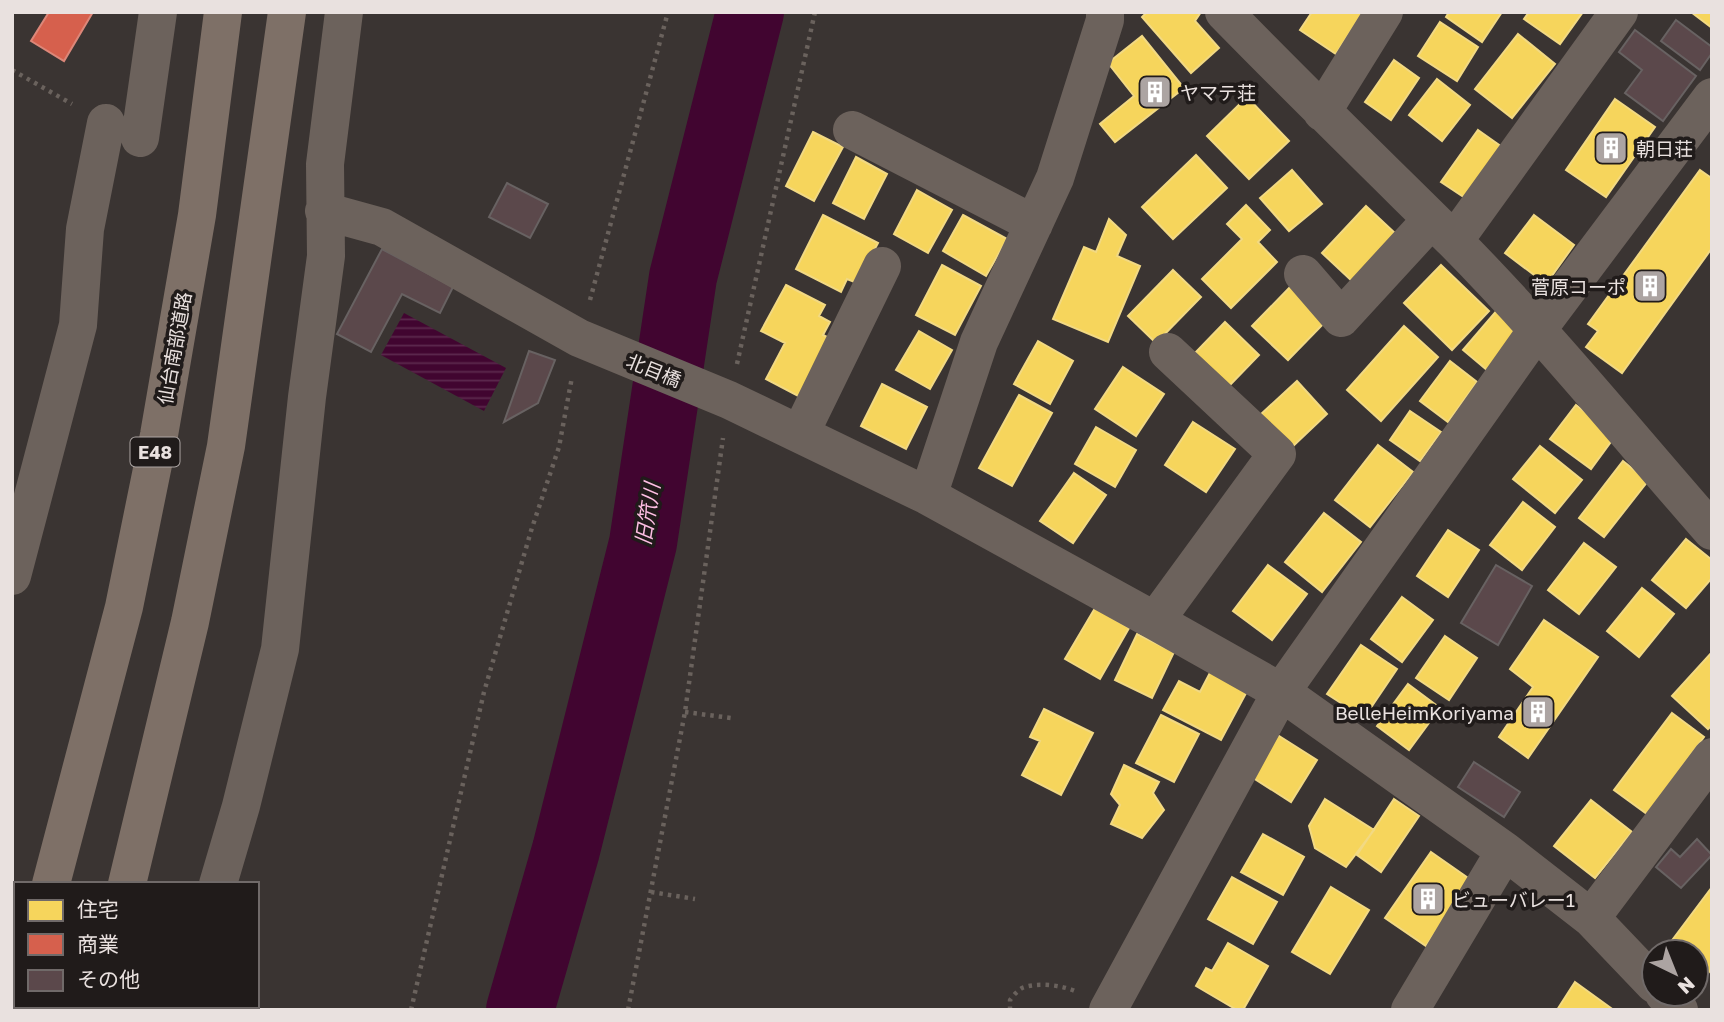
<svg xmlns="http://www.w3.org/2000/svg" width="1724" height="1022" font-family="'Golos Text','Noto Sans JP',sans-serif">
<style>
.water{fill:url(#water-rules)}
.homes{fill:#f6d55c;stroke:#f2d983;stroke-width:2}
.shops{fill:#d6604d;stroke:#dc8779;stroke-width:2}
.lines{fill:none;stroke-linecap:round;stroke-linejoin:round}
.river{stroke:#410530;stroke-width:68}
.building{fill:#5b484b;stroke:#686262;stroke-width:2}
.path{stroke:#6a625d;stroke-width:4.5;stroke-dasharray:3.5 5;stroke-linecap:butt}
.minor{stroke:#6c625c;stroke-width:38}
.motorway{stroke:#7e7067;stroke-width:38}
.labels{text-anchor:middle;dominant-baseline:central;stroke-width:7;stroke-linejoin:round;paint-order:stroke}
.shield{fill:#201b1a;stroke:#ada6a4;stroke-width:2}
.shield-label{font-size:18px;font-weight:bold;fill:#e9e1df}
.poi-label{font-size:19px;fill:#e9e1df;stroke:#201b1a;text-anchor:start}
.street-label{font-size:19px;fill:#e9e1df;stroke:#201b1a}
.water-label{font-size:21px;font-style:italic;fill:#fdbee3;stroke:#201b1a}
</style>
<defs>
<pattern id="water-rules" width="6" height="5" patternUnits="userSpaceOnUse" patternTransform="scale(1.75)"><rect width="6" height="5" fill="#410530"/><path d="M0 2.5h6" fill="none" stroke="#5c294e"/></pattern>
</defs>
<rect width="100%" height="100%" fill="#3a3432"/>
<path class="water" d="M404 313 506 368 484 411 381 355Z"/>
<path class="homes" d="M1147 12H1201L1195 21 1219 48 1191 73 1142 17Z
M1312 12H1363L1336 54 1300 30Z
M1449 12H1502L1482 42 1446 17Z
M1529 12H1583L1560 44 1524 19Z
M1691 12H1712V28Z
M1440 22 1478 47 1457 81 1418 56Z
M1518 34 1555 64 1512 118 1475 89Z
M1142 36 1184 88 1115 142 1100 124 1134 96 1108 63Z
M1394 60 1419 78 1391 120 1365 102Z
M1437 79 1470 105 1442 141 1409 115Z
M1247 97 1289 141 1249 179 1207 136Z
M1615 99 1655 127 1606 197 1566 170Z
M1478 130 1502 147 1465 198 1441 182Z
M813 132 843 147 814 201 786 186Z
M1196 155 1227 188 1173 239 1142 207Z
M856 157 887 174 864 219 833 203Z
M1292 170 1322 204 1289 231 1260 198Z
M1700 170 1710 177 1712 175V248L1622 373 1586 347 1598 331 1588 324Z
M917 190 952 210 928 253 894 234Z
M1246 205 1270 230 1258 242 1277 262 1231 308 1202 279 1242 239 1227 224Z
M1366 206 1396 234 1352 281 1322 253Z
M823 215 878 243 857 283 847 279 841 292 796 269Z
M963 215 1007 239 986 276 943 251Z
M1534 215 1574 245 1546 284 1505 253Z
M1109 219 1126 235 1117 256 1140 266 1108 342 1053 319 1084 247 1096 252Z
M942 265 981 286 955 335 916 315Z
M1441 265 1489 311 1452 350 1404 303Z
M1173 270 1201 297 1156 343 1128 316Z
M1293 284 1328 319 1288 360 1252 326Z
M786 285 825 305 819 316 830 322 823 335 831 339 800 397 766 379 785 343 761 331Z
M1498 309 1517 335 1487 370 1463 350Z
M1225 322 1259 355 1228 387 1194 354Z
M1404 326 1438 357 1381 421 1347 390Z
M919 331 952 350 930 389 896 370Z
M1038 341 1073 361 1050 404 1014 384Z
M1450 361 1477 382 1448 422 1420 401Z
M1123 367 1164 394 1136 436 1095 409Z
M1297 381 1327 414 1291 448 1260 415Z
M882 384 927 407 906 449 861 426Z
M1019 395 1052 413 1012 486 979 468Z
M1576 405 1616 435 1591 469 1550 439Z
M1410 411 1441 432 1420 461 1390 440Z
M1193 422 1235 449 1206 492 1165 465Z
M1096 427 1136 450 1115 487 1075 464Z
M1378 445 1413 472 1370 527 1335 500Z
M1540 446 1582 480 1555 513 1513 479Z
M1623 461 1648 481 1604 537 1579 518Z
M1074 473 1106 495 1073 543 1040 521Z
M1523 502 1555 527 1522 570 1490 545Z
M1324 513 1361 542 1322 592 1285 562Z
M1448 530 1479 550 1448 597 1417 576Z
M1686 539 1712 560V578L1686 608 1652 580Z
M1584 543 1616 567 1579 614 1548 590Z
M1268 565 1307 594 1272 640 1233 611Z
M1642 588 1674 614 1639 657 1607 631Z
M1402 597 1433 620 1402 662 1371 639Z
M1095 608 1129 628 1100 679 1065 659Z
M1544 620 1598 657 1528 758 1499 737 1533 687 1510 669Z
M1137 634 1174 652 1152 698 1115 680Z
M1445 636 1477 658 1449 700 1416 678Z
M1361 645 1397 669 1364 718 1327 694Z
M1712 652V725L1708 729 1672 696Z
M1215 663 1252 682 1221 740 1163 710 1179 681 1200 692Z
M1408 684 1440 708 1409 750 1377 726Z
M1044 709 1093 733 1061 795 1022 775 1040 741 1030 737Z
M1672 713 1704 737 1647 814 1614 790Z
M1161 715 1199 734 1174 782 1136 763Z
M1276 734 1317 760 1291 802 1250 776Z
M1124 765 1159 782 1153 793 1164 810 1142 838 1111 824 1120 805 1111 794Z
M1325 799 1374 830 1346 867 1315 848 1309 826Z
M1394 799 1419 816 1381 872 1357 855Z
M1591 800 1632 832 1595 878 1554 846Z
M1263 834 1304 857 1283 895 1241 872Z
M1431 852 1471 880 1426 946 1385 918Z
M1232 877 1277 902 1253 944 1208 919Z
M1331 887 1369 910 1330 974 1292 952Z
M1712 887V968L1703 980 1696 975V952L1664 951Z
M1228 943 1268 966 1243 1010H1237L1196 986 1206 968 1212 971Z
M1575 982 1611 1008 1609 1010H1557Z"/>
<path class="shops" d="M49 12H93L64 61 31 41Z"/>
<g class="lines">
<path class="river" d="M520 1010 566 850 643 543 683 277 750 12"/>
</g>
<path class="building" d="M1676 20 1712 47V53L1700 70 1661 41Z
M1635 30 1696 76 1663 121 1625 93 1642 70 1619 52Z
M507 183 548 204 530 238 489 217Z
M382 249 453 287 440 313 402 294 371 352 337 334Z
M529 351 555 360 538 403 504 422Z
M1496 565 1532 586 1498 645 1461 623Z
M1474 762 1520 792 1504 817 1458 787Z
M1697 839 1712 855 1681 888 1656 867 1671 849 1680 857Z"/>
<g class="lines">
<path class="path" d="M12 70 72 104
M590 300 668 12
M737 364 815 12
M685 712 731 718
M651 892 695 899
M411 1010 484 692 531 531 559 447 572 377
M628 1010 685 712 723 438
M1010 1010V1000C1013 996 1017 991 1022 988 1036 982 1063 985 1077 992"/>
<path class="minor" d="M1224 12C1300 90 1377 165 1454 241 1545 333 1627 434 1712 531
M1322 112 1384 12
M852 130 1034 224
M140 138 158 12
M324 211 382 227 579 338 729 400 928 496 1155 621 1281 692 1505 851 1591 918
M1454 241 1619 12
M1303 274 1341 318 1431 220
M800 434 882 266
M928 496 979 342 1055 178 1105 20V12
M12 576 78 325 85 229 106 123
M1155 621 1277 454 1168 352
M218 884 241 806 280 649 307 397 326 256 325 164 344 12
M1654 984 1591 918 1712 757
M1664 994 1679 1010
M184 1010V1006
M1108 1010 1281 692 1537 330 1712 97
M1410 1010 1505 851"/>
<path class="motorway" d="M51 884 124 607 159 435 197 215 223 12
M127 884 190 622 226 446 287 12
M18 1010 19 1006
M90 1010 91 1006"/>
</g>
<defs>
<symbol id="building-square" viewBox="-11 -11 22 22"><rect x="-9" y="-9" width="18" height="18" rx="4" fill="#aca4a2" stroke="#201b1a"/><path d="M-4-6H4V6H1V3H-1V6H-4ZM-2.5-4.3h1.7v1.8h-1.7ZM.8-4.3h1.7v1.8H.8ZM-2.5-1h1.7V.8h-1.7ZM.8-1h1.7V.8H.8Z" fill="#fff"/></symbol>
</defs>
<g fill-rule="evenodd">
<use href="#building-square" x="1136" y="73" width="38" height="38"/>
<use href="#building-square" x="1592" y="129" width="38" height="38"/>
<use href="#building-square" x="1631" y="267" width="38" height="38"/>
<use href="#building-square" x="1519" y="693" width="38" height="38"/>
<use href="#building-square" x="1409" y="880" width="38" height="38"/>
</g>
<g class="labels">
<rect class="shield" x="130.5" y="437.5" width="49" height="29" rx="5"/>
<g class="shield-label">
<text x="155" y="452">E48</text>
</g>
<g class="poi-label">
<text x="1180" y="92">ヤマテ荘</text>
<text x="1636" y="148">朝日荘</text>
<text x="1626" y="286" text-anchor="end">菅原コーポ</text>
<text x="1514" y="712" text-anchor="end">BelleHeimKoriyama</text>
<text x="1452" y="899">ビューバレー1</text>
</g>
<g class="street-label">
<text transform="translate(174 348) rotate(-80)">仙台南部道路</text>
<text transform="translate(654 370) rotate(22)">北目橋</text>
</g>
<g class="water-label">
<text transform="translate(647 514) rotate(-81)">旧笊川</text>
</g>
</g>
<rect width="1724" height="1022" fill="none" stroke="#e9e1df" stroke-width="28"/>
<rect x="14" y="882" width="245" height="126" fill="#201b1a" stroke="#706a69" stroke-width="2"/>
<rect x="28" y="900" width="35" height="21" fill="#f6d55c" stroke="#706a69" stroke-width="2"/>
<text x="77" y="917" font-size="21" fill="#e9e1df">住宅</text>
<rect x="28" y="934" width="35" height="21" fill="#d6604d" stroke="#706a69" stroke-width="2"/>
<text x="77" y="952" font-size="21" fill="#e9e1df">商業</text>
<rect x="28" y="970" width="35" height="21" fill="#5b484b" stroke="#706a69" stroke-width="2"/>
<text x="77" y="987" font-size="21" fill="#e9e1df">その他</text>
<g transform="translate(1675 973) rotate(137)"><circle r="33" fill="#201b1a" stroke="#706a69" stroke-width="2"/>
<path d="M0-5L12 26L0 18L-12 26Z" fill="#aca4a2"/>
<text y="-10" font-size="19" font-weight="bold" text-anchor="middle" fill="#e9e1df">N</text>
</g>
</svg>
